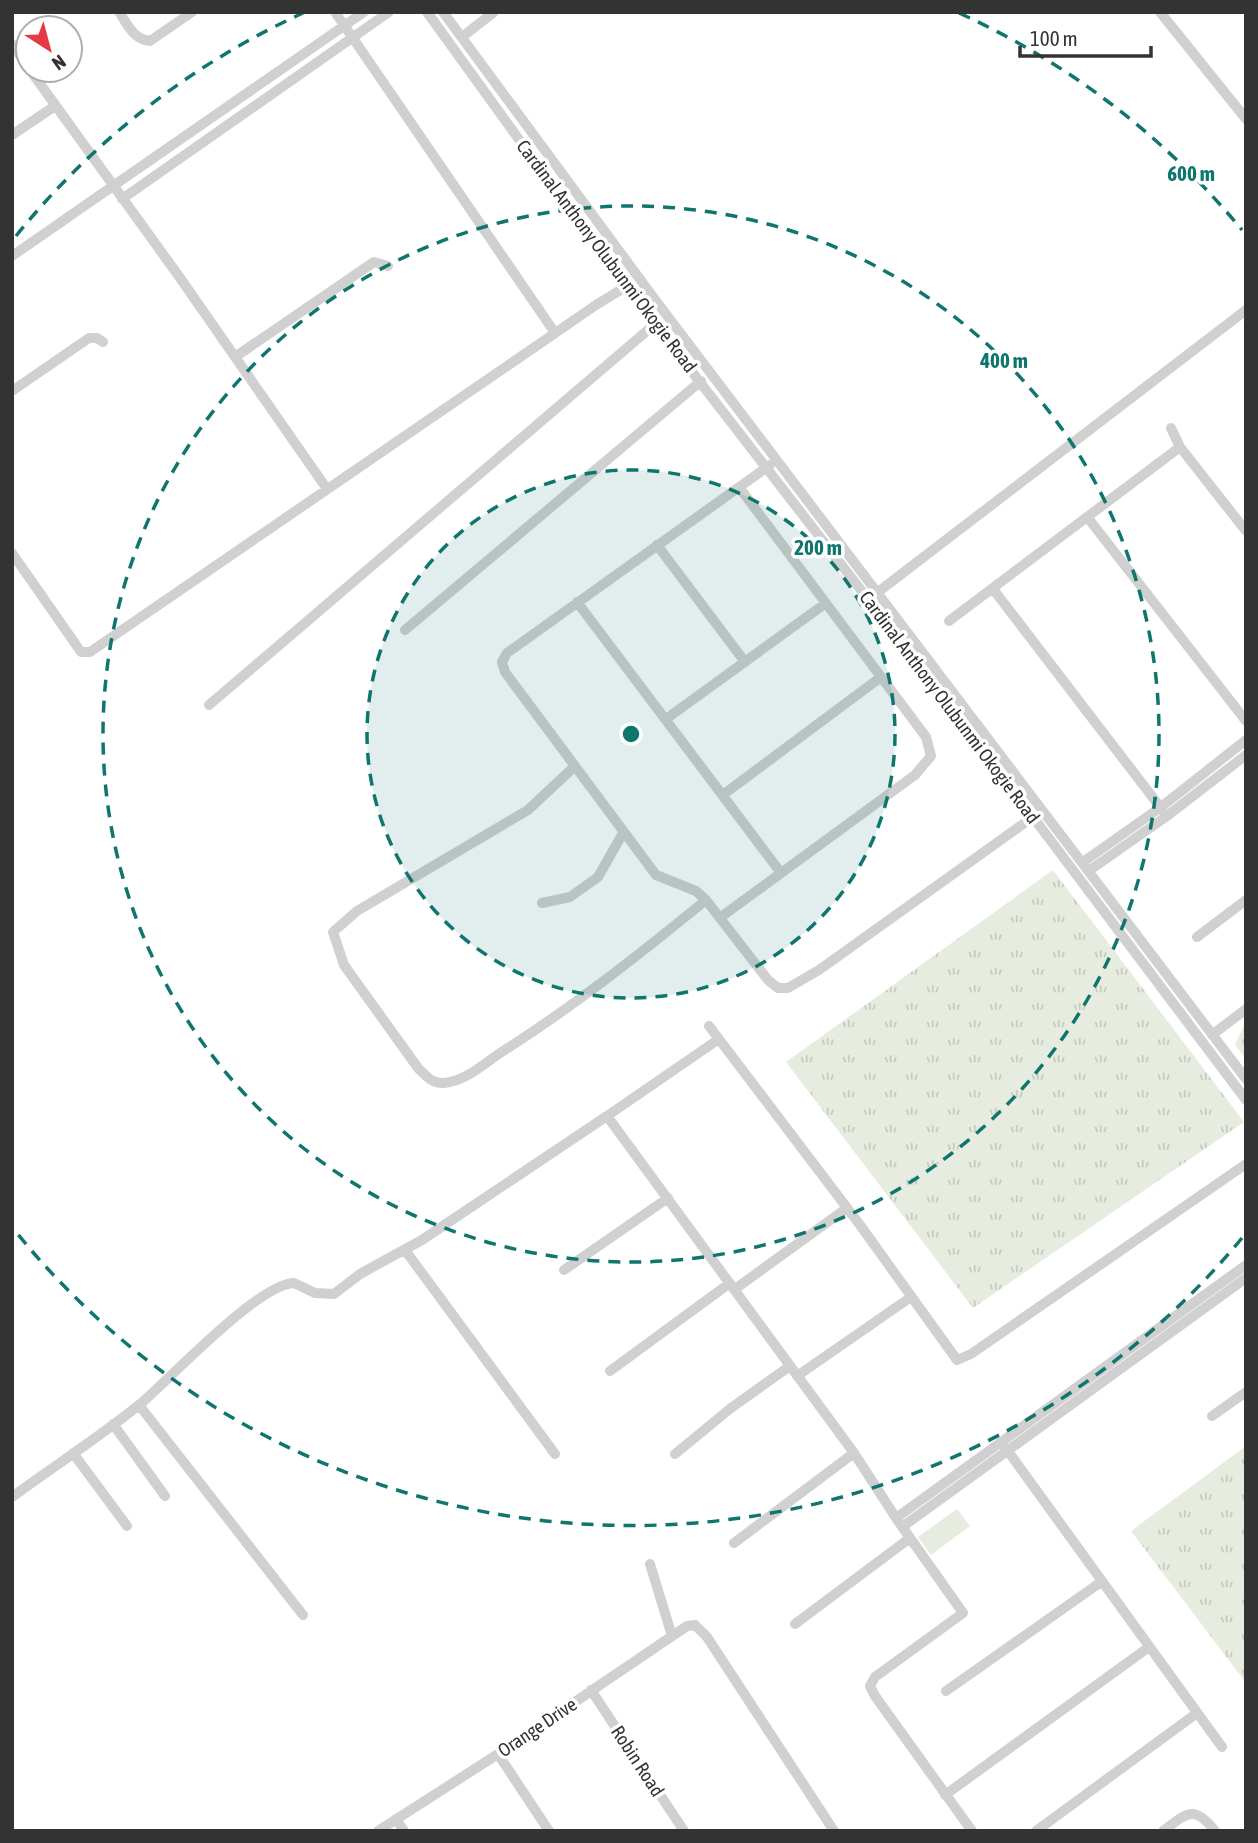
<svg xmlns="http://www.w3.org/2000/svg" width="1258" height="1843" font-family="'Asap Condensed',sans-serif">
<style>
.grass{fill:url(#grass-tufts)}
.garden{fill:#e6ecdf}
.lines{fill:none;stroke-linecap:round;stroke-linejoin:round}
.minor{stroke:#d0d0d0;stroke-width:10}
.ring{fill:none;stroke:#0f766e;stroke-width:3.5;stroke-dasharray:12 9}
.labels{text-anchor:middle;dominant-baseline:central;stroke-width:7;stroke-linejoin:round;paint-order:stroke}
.street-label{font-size:19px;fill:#333;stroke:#fff}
.centre{fill:#0f766e;stroke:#fff;stroke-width:3.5}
.ring-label{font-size:21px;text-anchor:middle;font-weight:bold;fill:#0f766e;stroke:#fff;stroke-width:7;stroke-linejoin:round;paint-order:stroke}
</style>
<defs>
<pattern id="grass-tufts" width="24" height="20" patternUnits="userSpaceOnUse" patternTransform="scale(1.75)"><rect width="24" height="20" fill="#e6ecdf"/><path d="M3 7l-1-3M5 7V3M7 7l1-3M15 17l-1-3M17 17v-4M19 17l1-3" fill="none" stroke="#c6cbc0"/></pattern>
</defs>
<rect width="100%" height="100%" fill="#fff"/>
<path class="grass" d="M1053 870 1244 1122 973 1308 786 1062Z
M1246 1021V1059L1235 1045Z
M1246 1446V1683L1131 1531Z"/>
<path class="garden" d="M957 1509 970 1526 931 1555 918 1537Z"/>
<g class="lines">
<path class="minor" d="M119 12C128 25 133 39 150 41L192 12
M335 12 555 333
M427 12 572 213 655 324 905 647 1246 1100
M443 12 656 301 1246 1079
M1160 12 1246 119
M462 37 494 12
M12 44 28 67
M30 70 178 275 327 489
M12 135 55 106
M122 199 389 12
M12 256 364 12
M235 357 374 262 388 266
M12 391 89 338H97L103 342
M1171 428 1180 447 1246 531
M770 465 507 653 502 662 505 672 656 875 696 891 706 900 768 980 778 988H788L819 970 1033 817
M1088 518 1246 721
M657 545 745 662
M12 553 81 652H90L596 305 627 286
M993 589 1167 816
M878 592 1246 310
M577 602 781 873
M949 621 1180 447
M405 630 701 381
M209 705 655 324
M666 719 826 603
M574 767 528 810 357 911 333 932 344 965 418 1068C426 1076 432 1084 444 1083 465 1081 484 1064 500 1053 573 1007 640 954 706 900
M724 794 881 677
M1083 862 1161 807 1246 740
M1090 870 1167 816 1246 755
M542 903 570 897 598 877 623 833
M721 917 915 775 931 756 926 737 739 487
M1197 937 1246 900
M709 1026 860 1225 957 1360 971 1354 1246 1164
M1212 1035 1246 1009
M607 1116 719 1039
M405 1250 555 1454
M564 1270 668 1198
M735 1289 847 1208
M610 1371 730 1283
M797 1376 911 1297
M139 1405 303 1615
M1212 1416 1246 1392
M113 1424 165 1496
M1005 1447 1222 1747
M73 1453 127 1526
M675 1454 731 1408 790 1366
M12 1497C54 1466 98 1438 139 1405 170 1379 258 1284 294 1283L315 1293 334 1294 360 1274 422 1240 607 1116 854 1453 896 1518 963 1613 875 1677 870 1686 875 1696 972 1831
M896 1518 1246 1265
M902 1527 1246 1278
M734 1543 854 1453
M650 1564 672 1636
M795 1624 910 1538
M591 1690 684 1831
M946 1691 1101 1582
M498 1754 549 1831
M945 1795 1149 1647
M396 1819 404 1831
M378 1831 498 1754 687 1626 695 1625 707 1637 834 1831
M1036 1831 1197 1713
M1163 1831C1187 1813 1194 1804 1215 1831"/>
</g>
<circle cx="631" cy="734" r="264" fill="#0f766e" fill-opacity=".12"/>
<g class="ring">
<circle cx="631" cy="734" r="264"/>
<circle cx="631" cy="734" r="528"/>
<path d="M1242 1238A792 792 0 0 1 16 1232M16 236A792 792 0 0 1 303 13M959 13A792 792 0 0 1 1242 230"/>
</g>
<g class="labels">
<g class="street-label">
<text transform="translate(607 256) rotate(53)">Cardinal Anthony Olubunmi Okogie Road</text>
<text transform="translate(950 707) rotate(53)">Cardinal Anthony Olubunmi Okogie Road</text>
<text transform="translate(537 1727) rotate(-34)">Orange Drive</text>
<text transform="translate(638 1761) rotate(57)">Robin Road</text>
</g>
</g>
<circle cx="631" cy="734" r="10" class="centre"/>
<g class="ring-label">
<text x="1191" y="181">600 m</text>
<text x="1004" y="368">400 m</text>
<text x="818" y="555">200 m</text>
</g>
<rect width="1258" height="1843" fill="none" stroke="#333333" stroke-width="28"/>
<g transform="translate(49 49) rotate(144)"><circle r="33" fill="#ffffff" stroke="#adadad" stroke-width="2"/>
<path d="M0-5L12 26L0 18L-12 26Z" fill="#e63946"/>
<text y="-10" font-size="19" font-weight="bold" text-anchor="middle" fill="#333333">N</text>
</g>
<path d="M1020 46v10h131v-10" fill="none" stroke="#333333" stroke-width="3.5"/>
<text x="1030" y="46" font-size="21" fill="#333333" stroke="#ffffff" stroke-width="5" paint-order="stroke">100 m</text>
</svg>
